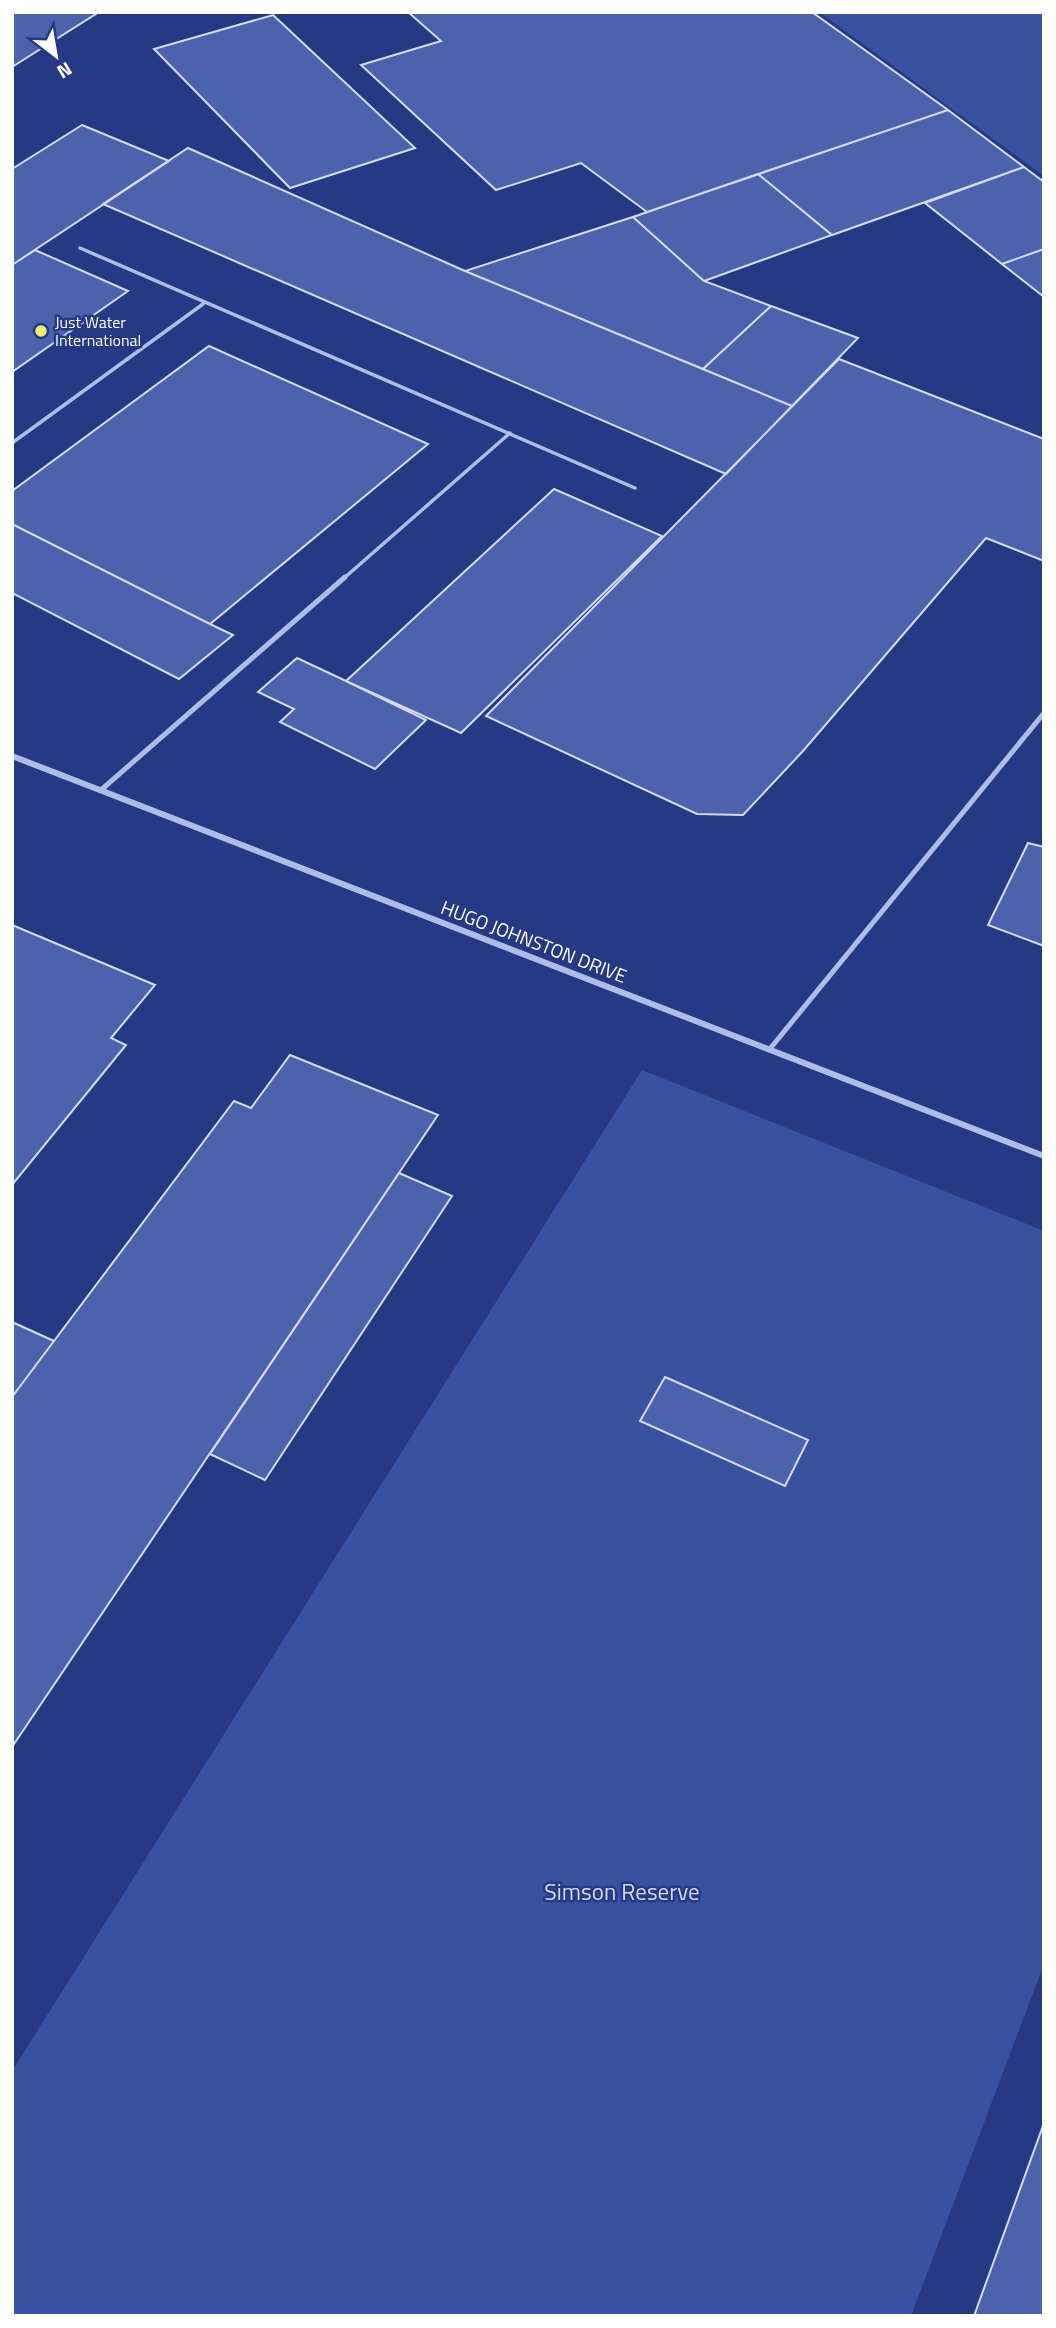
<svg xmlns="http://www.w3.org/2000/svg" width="1056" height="2328" font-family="'Titillium Web',sans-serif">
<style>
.green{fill:#3951a1}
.building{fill:#4d62ac;stroke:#d2daf6;stroke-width:2}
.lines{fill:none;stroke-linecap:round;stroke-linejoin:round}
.service-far1{stroke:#aebce8;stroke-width:3.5}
.service{stroke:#aebce8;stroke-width:5}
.minor{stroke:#aebce8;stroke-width:6}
.poi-dot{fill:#f2e972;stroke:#253984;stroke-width:2.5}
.labels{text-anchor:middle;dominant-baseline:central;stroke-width:5;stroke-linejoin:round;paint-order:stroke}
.far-poi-label{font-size:16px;fill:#fff;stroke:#253984;text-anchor:start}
.street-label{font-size:19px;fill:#fff;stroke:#253984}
.near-park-label{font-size:23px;fill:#d2daf6;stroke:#253984}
</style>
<rect width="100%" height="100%" fill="#253984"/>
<path class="green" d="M819 12H1044V176Z
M642 1070 1044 1231V1964L911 2316H12V2071Z"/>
<path class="building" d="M12 12H99L12 67Z
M408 12H812L948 110 647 212 581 163 496 190 361 65 441 41Z
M273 15 415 148 290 188 154 49Z
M948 110 1024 167 832 235 758 174Z
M82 125 169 161 12 265V169Z
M188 148 465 271 792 406 726 474 103 204Z
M1024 167 1044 182V249L1002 264 925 203Z
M758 174 832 235 704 281 633 217Z
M633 217 704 281 771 306 703 369 465 271Z
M1044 249V297L1002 264Z
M35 250 128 291 12 372V265Z
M771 306 858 338 792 406 703 369Z
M209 346 428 444 210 624 12 524V491Z
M839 359 1044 439V561L986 538 803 751 743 815 697 814 486 716Z
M554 489 662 536 461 733 346 681Z
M12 524 210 624 233 635 179 679 12 593Z
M297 658 346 681 426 720 375 769 280 722 294 709 258 692Z
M1028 843 1044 847V946L988 925Z
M12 925 155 985 111 1038 126 1045 12 1185Z
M290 1055 438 1115 12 1747V1397L234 1101 251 1108Z
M399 1173 452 1196 265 1480 210 1454Z
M12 1322 54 1341 12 1397Z
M665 1377 808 1440 785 1486 640 1421Z
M1044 2123V2316H974Z"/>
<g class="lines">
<path class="service-far1" d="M80 248 635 488
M12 443 203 304
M343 579 510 433"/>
<path class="service" d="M101 790 345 577
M769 1050 1044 713"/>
<path class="minor" d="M12 756 1044 1156"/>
</g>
<circle class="poi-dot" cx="41" cy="331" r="7"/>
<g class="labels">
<g class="far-poi-label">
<text x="55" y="322">Just Water<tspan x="55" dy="18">International</tspan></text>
</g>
<g class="street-label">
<text transform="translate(534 941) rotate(21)">HUGO JOHNSTON DRIVE</text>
</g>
<g class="near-park-label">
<text x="622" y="1891">Simson Reserve</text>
</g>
</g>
<rect width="1056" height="2328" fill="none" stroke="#ffffff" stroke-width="28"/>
<g transform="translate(56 56) rotate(149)" stroke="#253984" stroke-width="5" paint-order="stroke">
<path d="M0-5L12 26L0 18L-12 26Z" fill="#ffffff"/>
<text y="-10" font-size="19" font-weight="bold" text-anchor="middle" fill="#ffffff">N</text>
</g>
</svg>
